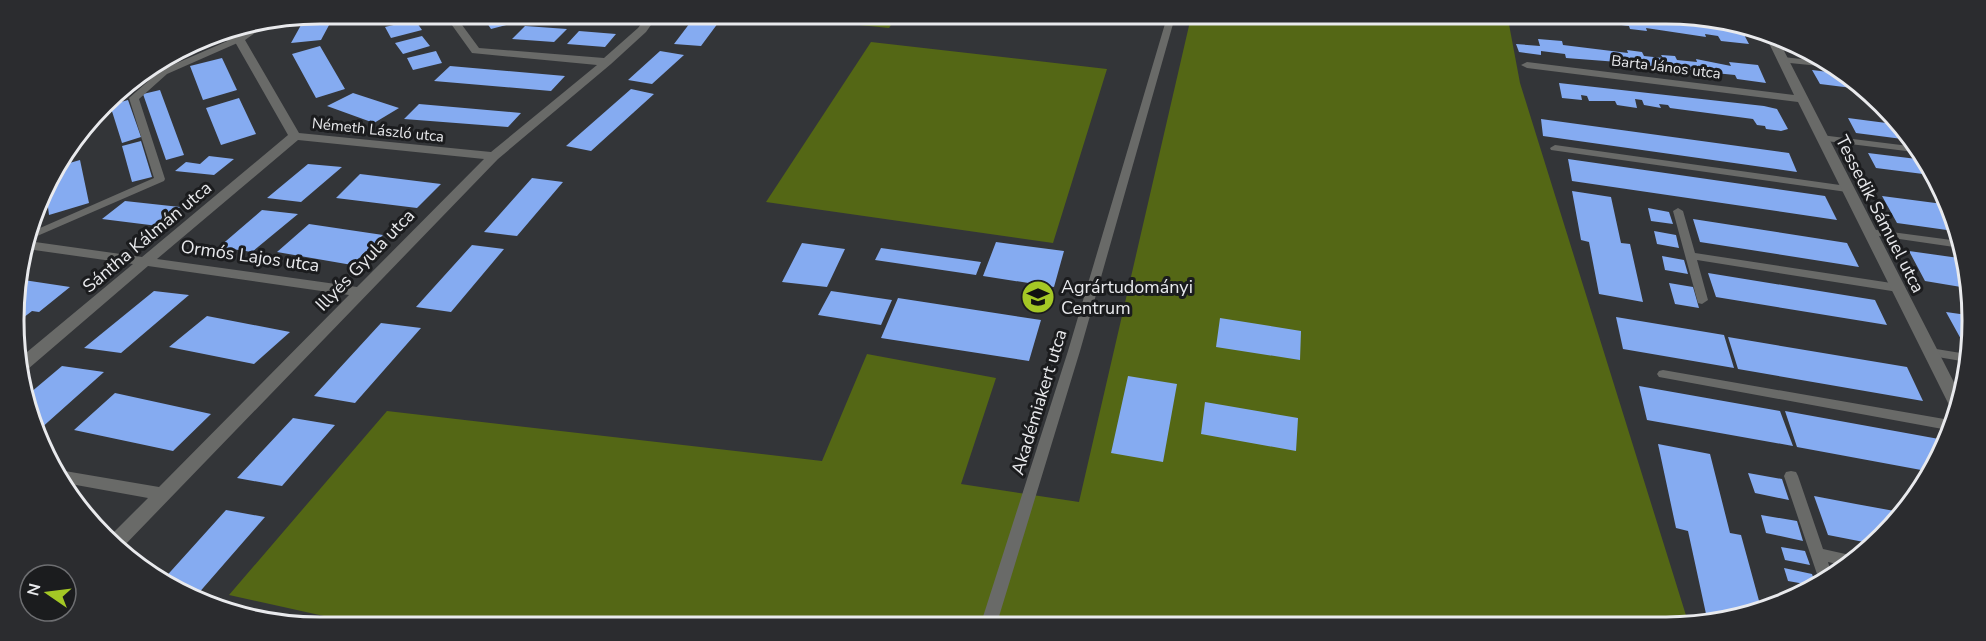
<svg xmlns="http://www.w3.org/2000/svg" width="1986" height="641" font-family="'Nunito Sans',sans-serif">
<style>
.green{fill:#546715}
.building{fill:#85abf1}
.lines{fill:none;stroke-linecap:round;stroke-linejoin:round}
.lane{fill:#696a68;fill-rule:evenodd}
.street{fill:#696a68;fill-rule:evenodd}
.labels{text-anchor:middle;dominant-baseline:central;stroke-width:6;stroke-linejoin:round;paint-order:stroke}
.far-street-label{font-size:15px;fill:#e9eaed;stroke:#1b1c1e}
.street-label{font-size:18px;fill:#e9eaed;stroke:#1b1c1e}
.poi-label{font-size:18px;fill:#e9eaed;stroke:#1b1c1e;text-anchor:start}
.rim{fill:none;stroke:#e9eaed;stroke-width:3}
</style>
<rect width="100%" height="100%" fill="#333538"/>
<path class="green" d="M761 15 897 16 889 28Z
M1191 17 1508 19 1520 83 1689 625 351 622 229 595 387 411 822 461 867 354 996 378 961 484 1079 502Z
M871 42 1107 69 1053 243 766 202Z"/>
<path class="building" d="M335 14 321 40 291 43 306 16Z
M507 14H516L521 21 491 29 485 20Z
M696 15H724L701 46 674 44Z
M1577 19 1651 21 1650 19 1741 29 1749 44 1721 41 1718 36 1705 34 1706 37 1646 28 1647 31 1630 29 1629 26Z
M415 20 422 30 391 38 385 27Z
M525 26 567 29 554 42 512 39Z
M579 31 616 34 605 47 567 44Z
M422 36 430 46 403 54 395 43Z
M1538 39 1562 41 1563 45 1628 53 1627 50 1642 52 1644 56 1663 58 1661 55 1675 56 1677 60 1697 62 1696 59 1731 66 1729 62 1758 65 1766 83 1737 79 1735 75 1715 73 1717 76 1703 75 1701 71 1681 69 1682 72 1647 65 1648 69 1633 67 1631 63 1566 58 1565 54 1541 51V55L1519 52 1516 44 1540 46Z
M190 45 198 46 180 59 169 58Z
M320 46 345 89 316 98 292 54Z
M436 51 442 63 413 70 407 58Z
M660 51 684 55 652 84 628 80Z
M222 58 237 90 203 100 190 66Z
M450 66 565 76 551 91 434 81Z
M1812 70 1845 74 1860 89 1820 84Z
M1559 83 1764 106 1777 109 1788 129 1781 131 1766 129 1765 126 1757 125 1753 119 1670 108 1668 105 1659 104 1661 108 1644 105 1642 100 1635 99 1637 108 1617 105 1615 101H1589L1587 96 1581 95 1582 100 1562 98Z
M631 89 654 94 591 151 566 146Z
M160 90 184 155 166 160 143 94Z
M353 93 399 108 374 123 327 106Z
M239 98 256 134 221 145 206 108Z
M128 100 141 137 122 143 110 105Z
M419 104 521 113 508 127 404 119Z
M1848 118 1894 124 1910 140 1856 133Z
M1541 119 1789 153 1797 172 1543 136Z
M141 141 152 177 132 182 122 146Z
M1868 153 1925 160 1931 175 1876 168Z
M209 156 234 159 214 175 175 171 186 162 200 164Z
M1568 159 1825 196 1837 220 1572 181Z
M80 160 89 203 49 215 45 184 59 166Z
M308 164 342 167 301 202 267 198Z
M360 174 441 184 417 208 336 198Z
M532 178 563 182 517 236 484 232Z
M1572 191 1611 197 1621 243 1630 244 1643 302 1599 294 1589 242 1581 240Z
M1882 196 1943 204 1954 231 1897 223Z
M125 201 180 207 158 226 102 219Z
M1648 208 1669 212 1673 224 1651 221Z
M262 210 298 214 252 252 219 247Z
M1693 219 1847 243 1859 267 1700 242Z
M309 224 383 235 352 265 277 252Z
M1654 231 1676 235 1679 248 1657 244Z
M996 242 1064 251 1054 287 983 276Z
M802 243 845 249 827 287 782 282Z
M472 245 504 249 451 312 416 307Z
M881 248 981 262 976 275 875 260Z
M1909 251 1966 259 1967 288 1925 281Z
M1662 256 1684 260 1688 274 1665 270Z
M1708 273 1875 300 1887 325 1716 297Z
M17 279 70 287 39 312 32 311 19 321Z
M1669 283 1693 287 1699 308 1675 304Z
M154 291 189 295 121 353 84 348Z
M831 291 892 300 881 325 818 315Z
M898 298 1041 320 1029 361 881 338Z
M1946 312 1967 315V342L1962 341Z
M207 316 290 332 254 364 169 347Z
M1616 317 1724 335 1734 368 1623 349Z
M1220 318 1301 331 1300 360 1216 347Z
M381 323 421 328 355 403 314 396Z
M1728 337 1907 367 1923 401 1738 369Z
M62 366 104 372 39 430 24 398Z
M1128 376 1177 384 1163 462 1111 453Z
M1639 386 1780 411 1793 446 1647 420Z
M115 393 211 414 173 451 74 430Z
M1205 402 1298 418 1296 451 1201 434Z
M1785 411 1939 439 1942 445 1932 472 1797 447Z
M293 418 335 425 282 486 237 478Z
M1658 444 1710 454 1730 533 1741 535 1761 608 1708 623 1688 531 1676 528Z
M1748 473 1782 479 1789 500 1755 493Z
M1814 496 1856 504 1900 512 1874 544 1828 535Z
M226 510 265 517 197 595 162 581Z
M1761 515 1797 521 1803 541 1766 533Z
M1781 547 1805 551 1810 565 1785 560Z
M1784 568 1812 574 1816 586 1788 581Z"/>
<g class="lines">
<path class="lane" d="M1167 17H1175L1080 351 997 623H981L1068 351Z
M239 36 242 37V41L167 74 139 99 165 179 164 181 28 240 31 232 154 178 129 98 161 70Z
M1783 57 1829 62 1839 68 1780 62 1779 60Z
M1821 135 1917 147 1922 153 1818 140V136Z
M1555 145 1847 186 1852 189 1847 192 1551 150 1550 148Z
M1678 208 1683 211 1695 253 1898 284 1904 288 1898 292 1697 260 1708 300 1702 304 1698 303 1673 211Z
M1869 229 1959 241 1961 248 1865 234 1864 232Z
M1930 348 1967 354V362L1926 355 1924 352Z
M1663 370 1950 420 1952 421 1948 430 1659 377 1657 374 1659 371Z
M1791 471 1796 472 1798 476 1823 549 1859 557 1846 566 1828 562 1832 575 1820 583 1784 476 1786 472Z"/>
<path class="street" d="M444 14H454L479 48 604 58 638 28 648 15H658L646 32 611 64 498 159 121 549 109 537 148 498 65 483 59 470 159 487 349 295 148 266 28 369 22 370 21 357 133 264 27 249 28 241 142 257 288 135 235 42 203 37 218 34 237 36 248 28 263 25 262 28 245 40 299 133 491 152 597 65 472 53ZM298 140 484 159 357 287 157 259Z
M1768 37 1779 41 1961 396 1955 410 1949 405 1798 102 1527 68 1521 65 1527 62 1794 95 1767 39Z"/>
</g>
<defs>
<symbol id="university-disc" viewBox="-11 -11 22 22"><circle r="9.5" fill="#a4c825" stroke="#1b1c1e"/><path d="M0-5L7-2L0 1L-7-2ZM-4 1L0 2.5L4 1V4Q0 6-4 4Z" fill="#111"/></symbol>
</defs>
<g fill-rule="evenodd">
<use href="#university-disc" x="1019" y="278" width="38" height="38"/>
</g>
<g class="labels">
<g class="far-street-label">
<text transform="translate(1666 67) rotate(7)">Barta János utca</text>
<text transform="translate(378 130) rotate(6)">Németh László utca</text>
</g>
<g class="street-label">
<text transform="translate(1880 214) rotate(63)">Tessedik Sámuel utca</text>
<text transform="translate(147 237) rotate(-40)">Sántha Kálmán utca</text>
<text transform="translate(250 256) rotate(8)">Ormós Lajos utca</text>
<text transform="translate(365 260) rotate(-46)">Illyés Gyula utca</text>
<text transform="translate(1039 402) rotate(-73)">Akadémiakert utca</text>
</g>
<g class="poi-label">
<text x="1061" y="287">Agrártudományi<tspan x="1061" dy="21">Centrum</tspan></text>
</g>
</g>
<path d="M0 0H1986V641H0ZM320 24H1666A296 296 0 0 1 1962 320V321A296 296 0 0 1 1666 617H320A296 296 0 0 1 24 321V320A296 296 0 0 1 320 24Z" fill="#2b2c2f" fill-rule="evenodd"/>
<path class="rim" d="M320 24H1666A296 296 0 0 1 1962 320V321A296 296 0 0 1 1666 617H320A296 296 0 0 1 24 321V320A296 296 0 0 1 320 24Z"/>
<g transform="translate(48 593) rotate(284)"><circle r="28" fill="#1b1c1e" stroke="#6d6e71" stroke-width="1.5"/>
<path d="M0-4.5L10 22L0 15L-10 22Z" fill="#a4c825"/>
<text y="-9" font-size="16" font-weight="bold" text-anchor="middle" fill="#e9eaed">N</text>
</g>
</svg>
